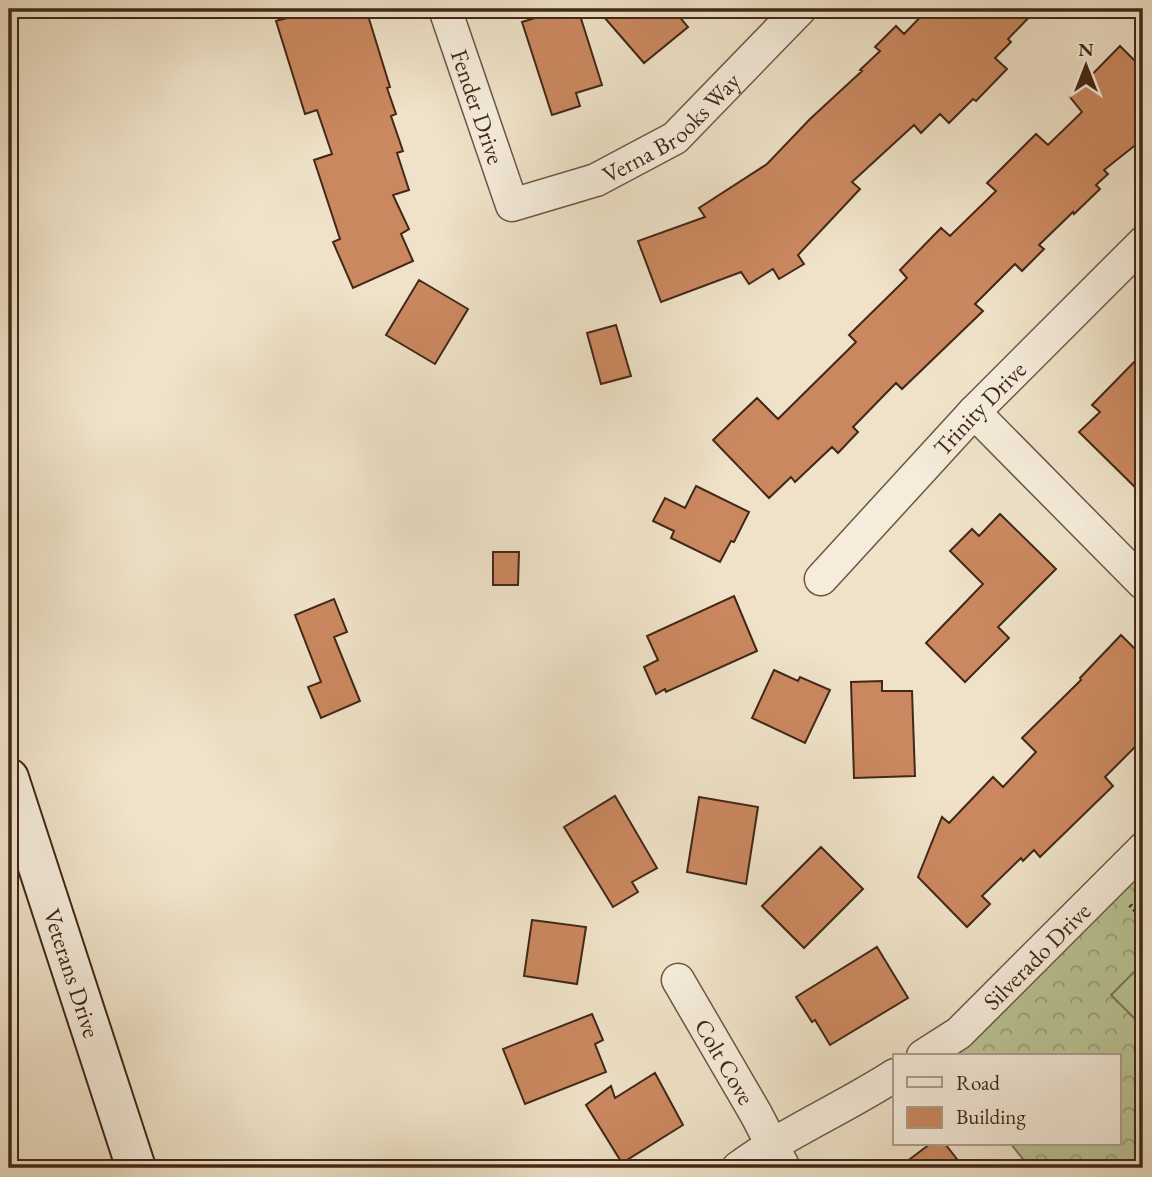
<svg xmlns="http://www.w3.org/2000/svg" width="1152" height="1177" font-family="'EB Garamond',serif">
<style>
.forest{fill:url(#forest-crowns);stroke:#7e7656;stroke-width:2}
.pitch{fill:#bac395;stroke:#7e7656;stroke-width:2}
.building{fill:#cb8860;stroke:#412817;stroke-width:2}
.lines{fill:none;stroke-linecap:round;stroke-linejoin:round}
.minor-casing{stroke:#6c5643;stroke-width:35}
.secondary-casing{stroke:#412817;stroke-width:42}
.path{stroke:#412817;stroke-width:4.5;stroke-dasharray:2 3.5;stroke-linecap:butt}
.minor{stroke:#f5ecdb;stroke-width:32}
.secondary{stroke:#f5ecdb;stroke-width:38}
.labels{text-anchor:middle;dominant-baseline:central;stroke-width:5;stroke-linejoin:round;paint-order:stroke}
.street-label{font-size:24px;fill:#412817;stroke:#f5ecdb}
</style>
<defs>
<pattern id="forest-crowns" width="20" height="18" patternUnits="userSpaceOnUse" patternTransform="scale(1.75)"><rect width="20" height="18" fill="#bac395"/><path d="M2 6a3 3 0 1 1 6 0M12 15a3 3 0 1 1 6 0" fill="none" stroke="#999e79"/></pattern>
</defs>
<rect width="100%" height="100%" fill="#efe2c8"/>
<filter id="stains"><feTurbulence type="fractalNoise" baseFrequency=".00286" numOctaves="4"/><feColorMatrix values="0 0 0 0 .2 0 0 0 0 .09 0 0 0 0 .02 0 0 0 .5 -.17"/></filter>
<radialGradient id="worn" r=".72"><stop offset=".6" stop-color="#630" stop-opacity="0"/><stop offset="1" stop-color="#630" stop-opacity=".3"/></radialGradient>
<path class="forest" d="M1143 866V1168H1030L1011 1144H1119V1056H952Z"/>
<path class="pitch" d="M1143 963V1027L1111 995Z"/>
<path class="building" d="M319 9H366L390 87 387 88 396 114 391 116 403 151 397 153 409 190 393 195 409 229 401 234 413 261 353 288 333 242 340 239 314 160 332 154 317 110 305 114 276 21Z
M543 9H578L602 85 576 93 580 106 552 115 522 22 545 15Z
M597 9H673L688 27 644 63Z
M928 9H1037L1008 39 1011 42 995 58 1007 69 976 101 973 99 949 123 940 114 921 133 914 125 852 182 860 189 798 255 804 264 779 279 773 269 749 284 741 272 661 302 638 241 705 217 699 208 767 164 810 119 862 71 860 70 880 51 875 47 896 26 904 34Z
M1120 46 1143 69V139L1104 170 1108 174 1096 185 1100 189 1074 214 1073 212 1039 245 1044 249 1022 271 1015 264 975 304 983 311 902 389 896 383 853 427 858 432 838 453 832 447 795 482 791 477 769 498 713 440 757 398 778 419 856 342 849 335 907 278 900 270 941 228 950 236 996 191 987 183 1036 134 1048 145 1082 112 1070 97Z
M419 280 468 309 435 364 386 335Z
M616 325 631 376 601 384 587 333Z
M1143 353V495L1079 432 1100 412 1092 405Z
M696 486 749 512 734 542 731 541 720 562 671 538 674 531 653 521 665 498 685 508Z
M1000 514 1056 569 998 627 1009 638 965 682 926 643 983 584 950 551 972 529 979 536Z
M493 552H519L518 585H493Z
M734 596 757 651 666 692 665 689 656 694 644 667 658 660 647 636Z
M334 599 347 632 334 637 360 701 321 718 308 687 321 682 295 615Z
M1121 635 1143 657V739L1105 777 1113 786 1040 857 1034 850 1023 861 1021 858 982 896 990 904 967 927 918 877 942 817 949 823 993 777 1003 787 1036 752 1022 738 1081 680 1080 678Z
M774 670 798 681 800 677 830 690 805 743 752 718Z
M882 681V691H912L915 776 854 778 851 682Z
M615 796 657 868 632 882 638 892 613 907 564 827Z
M699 797 758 807 746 884 687 872Z
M821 847 863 889 804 948 762 906Z
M532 920 586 927 577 984 524 976Z
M877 947 908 998 830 1045 815 1020 812 1022 796 997Z
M592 1014 603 1040 595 1044 606 1072 525 1104 503 1049Z
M655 1073 683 1125 622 1163 586 1105 611 1086 615 1098Z
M930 1144H945L964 1168H898Z"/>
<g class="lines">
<defs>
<g id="minor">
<path id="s1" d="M445 9 512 205 596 180 675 138 800 9"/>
<path d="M974 412 1143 583"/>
<path id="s2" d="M821 579 974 412 1143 243"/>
<path id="s3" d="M678 980 756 1114 784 1168"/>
<path id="s4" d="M923 1056 959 1033 1143 849"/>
<path d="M738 1168C787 1132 844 1108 895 1075"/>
</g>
<g id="secondary">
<path id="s5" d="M9 778 136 1168"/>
</g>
</defs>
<use href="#minor" class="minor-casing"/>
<use href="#secondary" class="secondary-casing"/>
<path class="path" d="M1130 905 1143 918
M198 1168H199"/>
<use href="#minor" class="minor"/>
<use href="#secondary" class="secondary"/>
</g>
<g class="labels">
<g class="street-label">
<text stroke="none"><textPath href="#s1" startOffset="103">Fender Drive</textPath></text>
<text stroke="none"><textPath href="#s1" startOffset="387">Verna Brooks Way</textPath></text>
<text stroke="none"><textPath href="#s2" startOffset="233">Trinity Drive</textPath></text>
<text stroke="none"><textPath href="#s4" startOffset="152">Silverado Drive</textPath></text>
<text stroke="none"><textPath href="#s5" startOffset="205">Veterans Drive</textPath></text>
<text stroke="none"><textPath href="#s3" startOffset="94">Colt Cove</textPath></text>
</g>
</g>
<rect width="1152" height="1177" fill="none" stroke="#efe2c8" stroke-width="35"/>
<rect x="10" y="10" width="1131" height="1156" fill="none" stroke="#412817" stroke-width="3.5"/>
<rect x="18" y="18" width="1117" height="1142" fill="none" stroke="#412817" stroke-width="2"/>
<rect x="893" y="1054" width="228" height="91" fill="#f5ecdb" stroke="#ad9e8d" stroke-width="2"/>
<rect x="907" y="1077" width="35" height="10" fill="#f5ecdb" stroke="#ad9e8d" stroke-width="2"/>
<text x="956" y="1090" font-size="21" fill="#412817">Road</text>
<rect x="907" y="1107" width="35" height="21" fill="#cb8860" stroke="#ad9e8d" stroke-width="2"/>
<text x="956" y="1124" font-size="21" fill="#412817">Building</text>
<g transform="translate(1086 66)" stroke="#f5ecdb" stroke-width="5" paint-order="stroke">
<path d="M0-5L12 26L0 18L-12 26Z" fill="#412817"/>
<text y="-10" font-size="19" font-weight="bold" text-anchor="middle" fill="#412817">N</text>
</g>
<rect width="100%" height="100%" filter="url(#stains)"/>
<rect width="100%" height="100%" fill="url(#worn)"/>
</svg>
